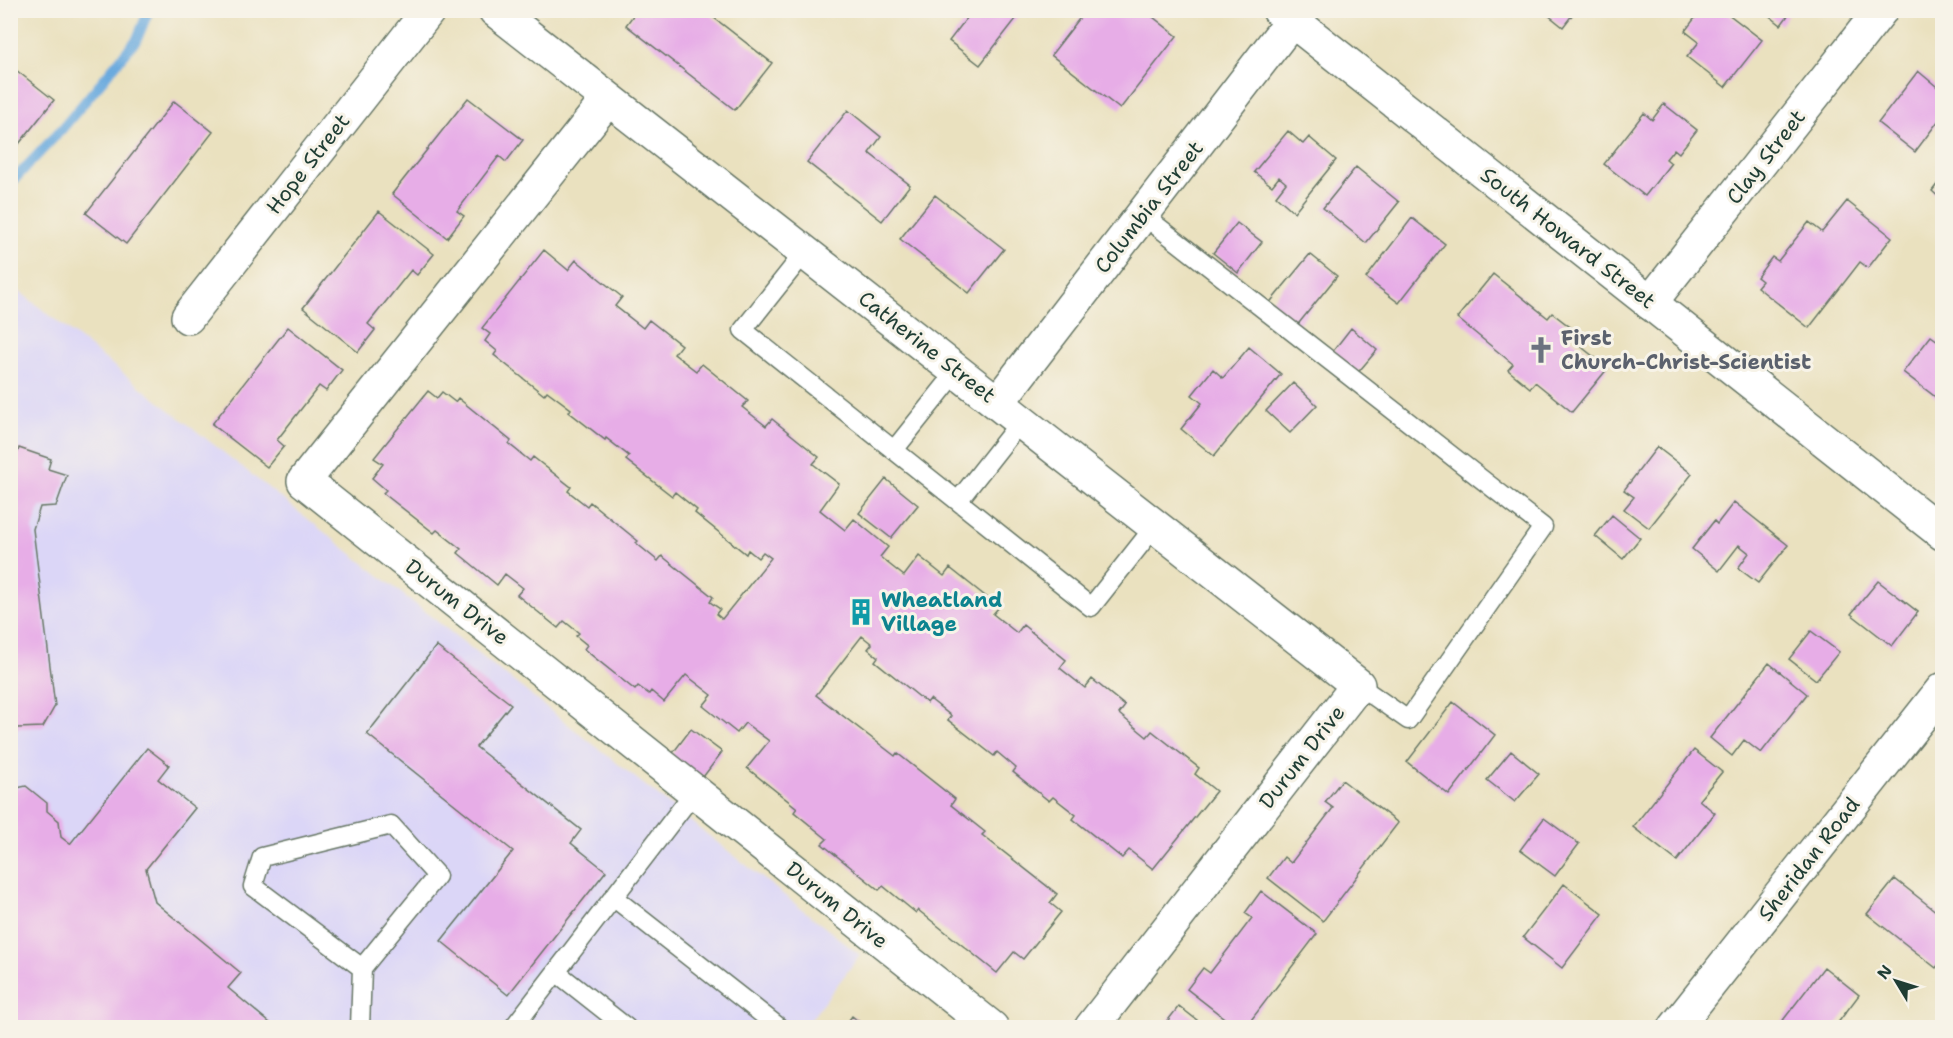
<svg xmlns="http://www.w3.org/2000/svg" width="1953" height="1038" font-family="'Shantell Sans',sans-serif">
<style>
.built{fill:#dbd6f7}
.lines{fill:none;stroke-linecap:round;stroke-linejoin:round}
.stream{stroke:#6aaade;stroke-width:10}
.building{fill:#e7ade7}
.lane-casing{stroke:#667665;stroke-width:21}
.street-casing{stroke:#667665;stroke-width:36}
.secondary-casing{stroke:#667665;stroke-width:36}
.lane{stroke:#fff;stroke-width:18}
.street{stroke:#fff;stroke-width:33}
.secondary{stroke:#fff;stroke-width:33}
.labels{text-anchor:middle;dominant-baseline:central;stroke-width:6;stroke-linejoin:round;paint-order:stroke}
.street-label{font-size:21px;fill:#1f3d34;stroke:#f7f3e8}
.worship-label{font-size:21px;font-weight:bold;fill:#5b616d;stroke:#f7f3e8;text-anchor:start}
.culture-label{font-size:21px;font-weight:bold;fill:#0d838f;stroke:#f7f3e8;text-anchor:start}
</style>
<rect width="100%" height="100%" fill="#f7f3e8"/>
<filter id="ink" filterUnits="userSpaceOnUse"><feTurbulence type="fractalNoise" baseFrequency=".0167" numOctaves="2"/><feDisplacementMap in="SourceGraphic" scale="12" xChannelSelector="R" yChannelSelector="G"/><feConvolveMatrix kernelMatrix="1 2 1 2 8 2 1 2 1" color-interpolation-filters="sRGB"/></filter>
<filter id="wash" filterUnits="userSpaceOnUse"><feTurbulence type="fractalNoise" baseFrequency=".008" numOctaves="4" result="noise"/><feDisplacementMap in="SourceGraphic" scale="24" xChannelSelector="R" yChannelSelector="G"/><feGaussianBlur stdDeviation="1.35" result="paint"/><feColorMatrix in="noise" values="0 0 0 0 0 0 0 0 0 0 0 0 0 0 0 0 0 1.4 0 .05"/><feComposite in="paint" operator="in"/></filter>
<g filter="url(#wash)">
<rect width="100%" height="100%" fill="#eae1bf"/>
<path class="built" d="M10 284 860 955 805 1027H11Z"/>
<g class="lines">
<path class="stream" d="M10 184 62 129 137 39 149 10"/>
</g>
<g id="blocks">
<path class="building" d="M637 10H704L772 63 735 110 626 25Z
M973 10H1023L980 65 949 41Z
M1086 10H1144L1177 36 1120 109 1051 55Z
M1542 10H1576L1563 27Z
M1701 10H1723L1762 40 1725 87 1687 57 1699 42 1685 31Z
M1762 10H1792L1781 25Z
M16 70 54 100 10 155V78Z
M1918 71 1942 91V116L1915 152 1878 123Z
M468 98 523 140 506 162 499 156 457 211 464 216 447 238 392 194Z
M174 101 213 132 126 244 86 213Z
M1664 104 1697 130 1679 153 1674 149 1666 159 1671 163 1645 196 1604 164 1644 113 1652 120Z
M848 110 881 137 869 153 910 185 882 221 807 162Z
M1288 131 1303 144 1309 137 1336 160 1294 212 1276 196 1286 183 1279 177 1272 186 1254 172Z
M1356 167 1399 202 1366 243 1323 208Z
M1942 178V200L1932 191Z
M935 195 1004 249 969 293 900 239Z
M1847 201 1892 237 1868 268 1860 262 1809 328 1757 287 1762 281 1757 277 1772 257 1778 261 1809 222 1822 232Z
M379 211 434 254 417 275 411 270 368 324 375 330 358 352 303 308Z
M1412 218 1445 244 1399 303 1366 278Z
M1237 223 1262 242 1238 273 1213 253Z
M544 250 568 270 576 260 622 297 615 306 643 328 649 320 681 345 674 354 696 371 702 364 748 401 742 407 766 426 772 419 819 457 813 464 839 484 820 510 845 530 854 519 888 547 880 557 904 576 919 556 944 576 950 568 999 607 993 614 1017 633 1023 625 1066 660 1060 668 1085 688 1092 679 1125 706 1119 714 1147 737 1152 731 1199 768 1195 774 1216 791 1153 869 1129 850 1122 858 1073 819 1076 815 1053 797 1049 801 1013 772 1016 768 997 752 994 756 948 720 951 716 930 699 927 703 875 661 878 657 868 649 872 644 862 636 816 695 895 756 897 753 955 799 951 805 985 832 982 835 1057 894 1050 903 1061 912 1023 959 1014 952 997 973 918 910 916 913 883 886 879 890 822 844 827 839 794 812 797 808 747 768 769 741 745 723 737 733 703 706 712 695 686 675 664 702 651 691 649 694 638 686 635 690 584 649 587 645 576 636 579 633 564 621 558 628 517 595 523 588 505 574 497 585 458 553 461 549 437 530 434 533 383 493 386 490 372 478 383 464 374 458 428 391 437 398 442 392 455 402 458 398 511 441 509 444 530 461 533 457 571 487 568 491 587 506 590 502 638 541 636 543 658 561 662 556 713 597 710 602 720 609 716 614 722 619 771 558 763 552 758 558 748 550 746 554 695 513 697 510 675 492 672 496 626 460 629 456 606 438 605 440 569 412 571 409 547 391 544 395 494 355 497 351 485 341 490 334 482 328Z
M1310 254 1337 276 1295 328 1267 306Z
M1493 274 1548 318 1552 313 1574 330 1569 337 1608 368 1572 412 1535 382 1530 388 1508 370 1513 364 1457 318Z
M288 327 342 370 326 391 319 386 277 440 284 446 267 467 212 424Z
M1351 328 1377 350 1355 376 1330 355Z
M1931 336 1942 344V402L1903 372Z
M1249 347 1281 374 1214 456 1181 429 1202 403 1192 395 1213 369 1223 378Z
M1293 383 1317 405 1290 433 1266 411Z
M1657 447 1692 474 1649 528 1624 509 1634 497 1624 490Z
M19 448 51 459 48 469 67 475 56 506 40 507 33 529 55 706 43 727 17 728 10 736V475Z
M886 479 918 505 891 538 859 513Z
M1734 502 1788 545 1758 583 1738 568 1749 553 1739 545 1719 571 1692 549 1714 521 1717 524Z
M1612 515 1640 538 1623 559 1595 536Z
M1878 581 1918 612 1892 646 1851 614Z
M1811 631 1839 652 1816 680 1789 659Z
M436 646 511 704 476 747 581 830 571 843 606 871 508 995 441 941 513 851 367 734Z
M1769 663 1807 694 1761 753 1744 740 1732 756 1710 738Z
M1453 702 1495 735 1449 795 1407 762Z
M691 729 722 752 694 789 663 766Z
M147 748 169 765 158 779 195 808 146 869 155 902 241 973 228 988 276 1028H10V783L17 788 26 786 47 803V811L59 821 61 837 70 844Z
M1694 750 1722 772 1699 800 1715 813 1677 861 1633 827Z
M1511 751 1539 774 1515 802 1487 780Z
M1342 780 1398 823 1323 921 1268 878 1284 857 1291 863 1333 808 1325 802Z
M1544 818 1579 844 1555 876 1520 850Z
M1895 879 1942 916V960L1936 968 1867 914Z
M1564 884 1603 914 1562 968 1523 937Z
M1261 891 1317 934 1245 1028H1237L1187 989 1203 968 1210 973 1252 918 1245 913Z
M1824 967 1859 995 1834 1028H1777Z
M1179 1006 1207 1028H1162Z
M852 1016 867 1028H843Z"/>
</g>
</g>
<g filter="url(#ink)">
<use href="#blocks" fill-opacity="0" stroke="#667665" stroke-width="1.5"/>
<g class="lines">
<defs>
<path id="lane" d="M1143 215 1543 527 1408 720 1358 685
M805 252 743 330 1091 607 1155 526
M894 450 957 371
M958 501 1021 421
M613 897 780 1028
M556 972 627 1028
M360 1028 362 968 437 876 391 825 262 857 253 886 362 968
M513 1028 695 791"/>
<path id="street" d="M495 10 1358 685 1091 1028
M608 99 304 481 992 1028
M1650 303 1881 10
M188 317 429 10
M998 402 1300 10"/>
<path id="secondary" d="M1279 10 1942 533
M1675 1028 1942 690"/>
</defs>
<use href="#lane" class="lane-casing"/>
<use href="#street" class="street-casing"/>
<use href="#secondary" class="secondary-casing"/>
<use href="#lane" class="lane"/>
<use href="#street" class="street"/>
<use href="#secondary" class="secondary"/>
</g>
</g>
<defs>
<symbol id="church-bare" viewBox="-9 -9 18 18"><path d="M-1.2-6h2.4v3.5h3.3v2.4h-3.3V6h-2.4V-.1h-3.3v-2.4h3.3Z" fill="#6b7280" stroke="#f7f3e8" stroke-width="2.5" paint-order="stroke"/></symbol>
<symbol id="building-bare" viewBox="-9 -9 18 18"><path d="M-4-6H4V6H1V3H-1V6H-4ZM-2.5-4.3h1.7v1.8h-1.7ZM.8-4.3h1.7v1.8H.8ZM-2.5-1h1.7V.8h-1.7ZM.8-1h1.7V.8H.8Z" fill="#0f9aa8" stroke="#f7f3e8" stroke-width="2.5" paint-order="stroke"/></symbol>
</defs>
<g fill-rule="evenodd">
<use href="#church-bare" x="1522" y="331" width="38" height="38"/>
<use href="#building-bare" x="842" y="593" width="38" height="38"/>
</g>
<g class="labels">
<g class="street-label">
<text transform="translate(1766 157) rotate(-52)">Clay Street</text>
<text transform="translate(308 164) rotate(-52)">Hope Street</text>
<text transform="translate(1149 207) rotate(-52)">Columbia Street</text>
<text transform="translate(1568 238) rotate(38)">South Howard Street</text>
<text transform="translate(927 347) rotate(38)">Catherine Street</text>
<text transform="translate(457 602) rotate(38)">Durum Drive</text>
<text transform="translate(1302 757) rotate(-52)">Durum Drive</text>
<text transform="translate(1809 859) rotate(-52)">Sheridan Road</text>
<text transform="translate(837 905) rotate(39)">Durum Drive</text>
</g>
<g class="worship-label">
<text x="1561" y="338">First<tspan x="1561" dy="24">Church-Christ-Scientist</tspan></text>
</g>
<g class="culture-label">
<text x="881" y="600">Wheatland<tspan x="881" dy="24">Village</tspan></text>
</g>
</g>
<rect width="1953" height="1038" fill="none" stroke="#f7f3e8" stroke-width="36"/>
<g transform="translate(1896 981) rotate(308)" stroke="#f7f3e8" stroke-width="4.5" paint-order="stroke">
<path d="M0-4.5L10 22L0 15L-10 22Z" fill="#1f3d34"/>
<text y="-9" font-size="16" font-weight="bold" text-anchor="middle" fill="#1f3d34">N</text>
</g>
</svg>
